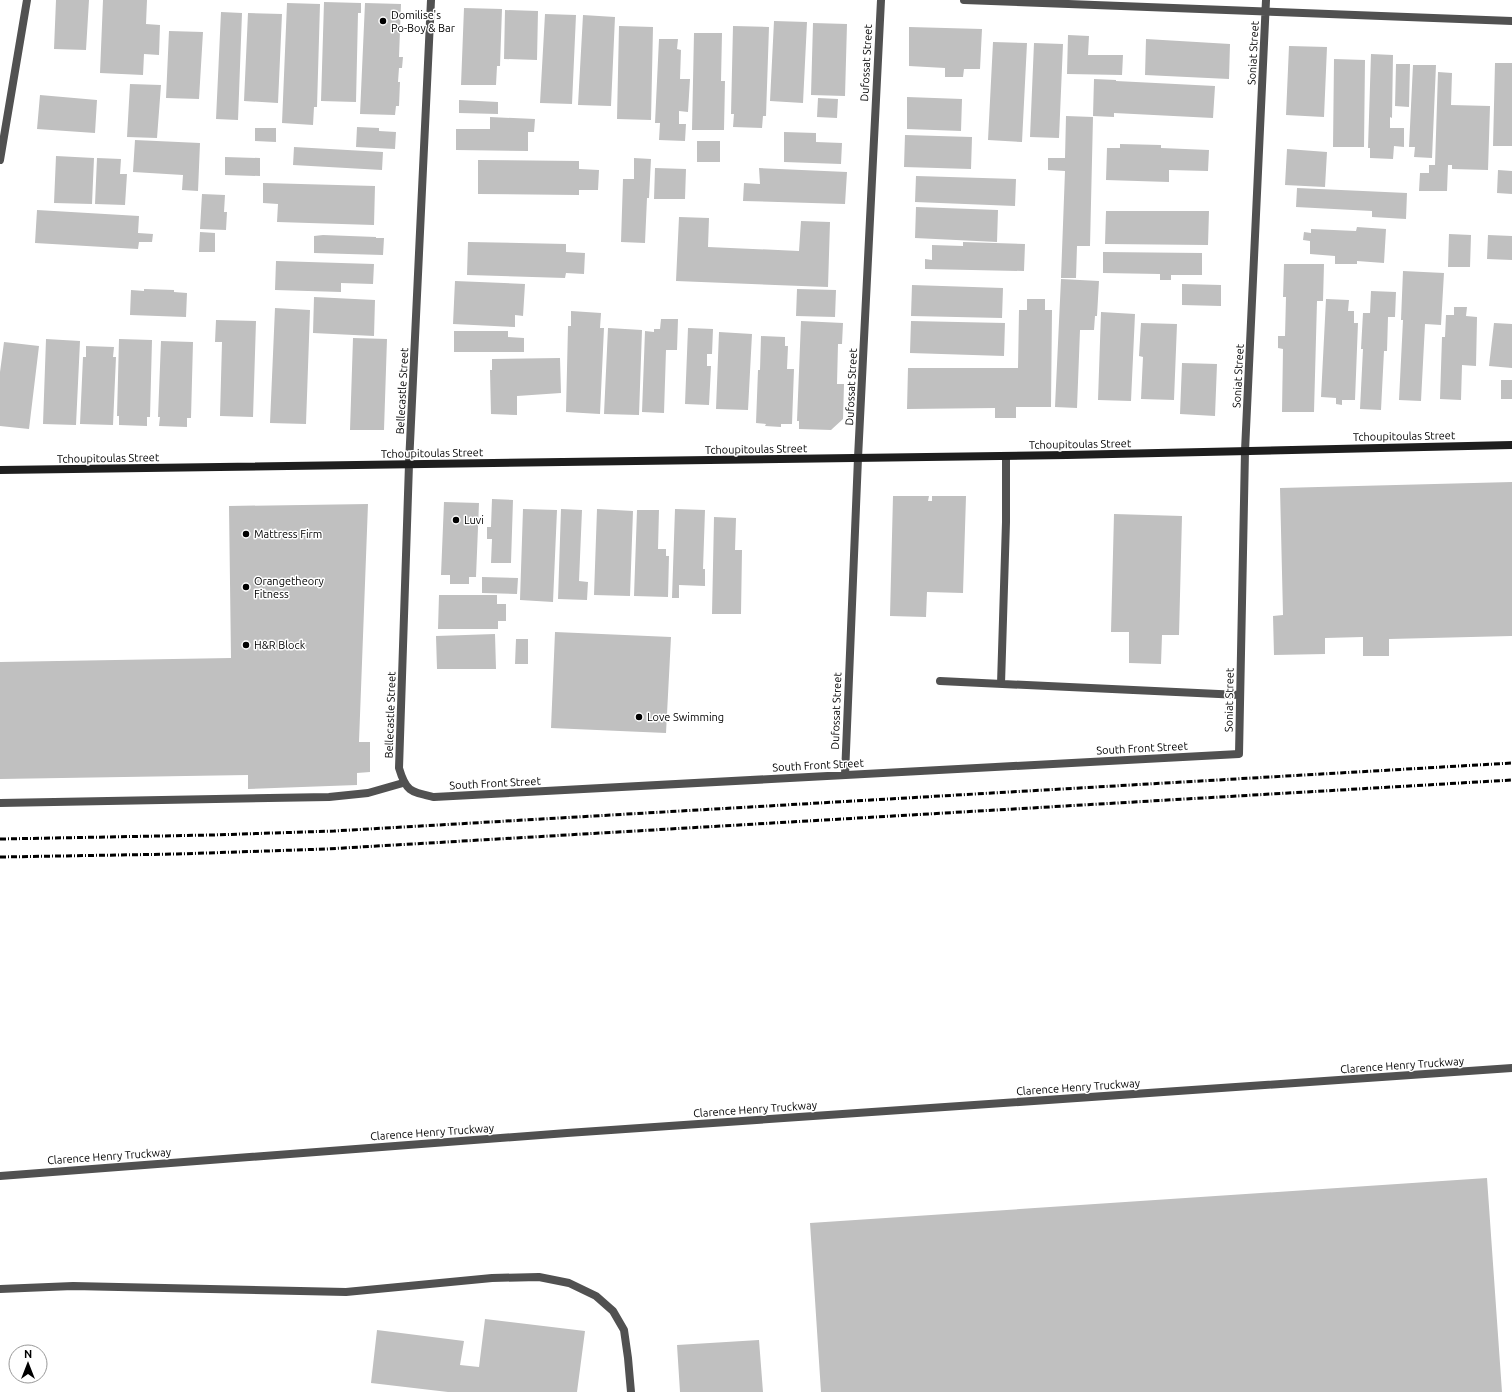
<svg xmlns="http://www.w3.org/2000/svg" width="1512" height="1392" font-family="Ubuntu,sans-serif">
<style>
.building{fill:#c0c0c0}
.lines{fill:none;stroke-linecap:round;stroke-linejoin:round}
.lane{stroke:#515151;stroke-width:8}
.street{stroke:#515151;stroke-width:8}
.secondary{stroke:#1e1e1e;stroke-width:8}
.rail{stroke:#000;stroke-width:3;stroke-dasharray:6 2 1 2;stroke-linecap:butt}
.poi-dot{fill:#000;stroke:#fff;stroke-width:1.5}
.labels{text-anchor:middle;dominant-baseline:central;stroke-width:3;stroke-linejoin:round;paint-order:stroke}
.poi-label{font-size:11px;fill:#000;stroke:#fff;text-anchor:start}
.street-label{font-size:11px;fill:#000;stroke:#fff}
</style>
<rect width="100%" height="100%" fill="#fff"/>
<path class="building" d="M56 0H89L86 50 54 49Z
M103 0H147L146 24 160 25 159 55 144 54 143 75 100 73Z
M324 2 361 3V13H358L356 102 321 101Z
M287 3 320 4 317 107H314L313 125 282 123Z
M365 3 401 4 399 57H403L402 68H399L398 82H400L399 106H396L395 115 360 114Z
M464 8 502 9 500 66H497L496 85H461Z
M505 10 538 11 537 60 504 59Z
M221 12 242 13 238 120 216 119Z
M248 13 282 14 278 103 244 101Z
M545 14 576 15 572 104 540 103Z
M583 15 615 17 611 106 578 105Z
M774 21 807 22 803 103 770 101Z
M813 23 847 24 845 96 811 95Z
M619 26 653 27 651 120 617 119Z
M733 26 769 27 766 116H763L762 128 733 127 734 114H731Z
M909 27 982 29 980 69H964L963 77H945V68L909 66Z
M169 31 203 32 199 99 166 98Z
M694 33H722L721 81H725L724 130H692Z
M1068 35 1089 36 1088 55H1123L1122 75 1067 74Z
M659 39H678L677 49 681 50 680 79H690L688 112 679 111V124H686L685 141 659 140 660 123H655Z
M1146 39 1230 44 1229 79 1145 75Z
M993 42 1027 43 1022 142 988 140Z
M1034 43 1063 44 1059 138 1030 137Z
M1289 46 1327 47 1324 117 1286 115Z
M1371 54 1393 55 1392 118 1390 117V128H1404V147L1394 146 1393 159 1370 158V148H1368Z
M1334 59 1365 60 1364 147H1333Z
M1495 63H1512V146H1493Z
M1396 64H1410L1409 107 1395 106Z
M1413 65H1436L1432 158 1414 157 1415 147H1409Z
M1438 72 1452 73 1451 105 1490 106 1488 170 1452 169V165H1448L1447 191H1419L1420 173H1429V165H1435Z
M1094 79 1116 80V81L1215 86 1213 118 1114 113V117L1093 116Z
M130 84 161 85 157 138 127 137Z
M40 95 97 100 95 133 37 129Z
M907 97 962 99 961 131 907 129Z
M818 98 838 99 837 118 817 117Z
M459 100 498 102V114L459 113Z
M1066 116 1093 117 1090 246H1077L1076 278H1061L1065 171 1048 170V158H1065Z
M490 117 535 119 534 132H528V151L456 150V129H490Z
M357 127 379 128V131L396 132 395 149 356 147Z
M255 128H276V142L255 141Z
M784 132 816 133V142L842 143 841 164 784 162Z
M905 135 972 137 971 169 904 167Z
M135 140 200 143 198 191 182 190 183 175 133 172Z
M697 141H720V162H697Z
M1120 144 1161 145V148L1209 150 1208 171 1169 170V182L1106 180 1107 148H1120Z
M294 147 383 152 382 170 293 165Z
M1287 149 1327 152 1325 187 1285 185Z
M56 156 94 158 92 204 54 203Z
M225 157 260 158V176L225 175Z
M97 158 121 159 120 174H127L125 205 95 204Z
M634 158 651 159 649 198H647L645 243 621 242 623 179H634Z
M478 160 579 161V169L599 170 598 190H579V195L478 194Z
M655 168 686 169 685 199H654Z
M759 168 847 172 845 204 743 201 744 183 760 184Z
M1498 170 1512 171V194L1497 193Z
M916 176 1016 179 1015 206 915 202Z
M263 183 375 186 374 225 277 222 278 204 263 203Z
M1297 188 1407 193 1406 219 1372 217V211L1296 207Z
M202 194 225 195 224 212H227L226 230 200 229Z
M916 207 998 210 997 242 915 238Z
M37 210 139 216 138 233 153 234 152 242H139L138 249 35 243Z
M1106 211H1209L1208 245 1105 244Z
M679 217 709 218 708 247 799 251 801 221 830 222 828 287 676 281Z
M1357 227 1386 229 1384 263 1357 261V264H1335V256L1310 254V241L1303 240 1304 232 1311 233V229L1356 231Z
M200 232 215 233V252H199Z
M1449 234 1471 235 1470 267H1448Z
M323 235 376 237V238H384L383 255 314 253V236Z
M1488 235 1512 236V260L1487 259Z
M468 242 566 244V252L585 253 584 274 566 273 565 278 467 275Z
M963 242 1025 244 1024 271 925 269V259L932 260V245L963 246Z
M1103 252 1202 253V275H1171V280H1160V274L1103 273Z
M276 261 374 264 373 284 341 283V292L275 290Z
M1284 264H1324L1323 301H1317L1314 412H1282L1283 349 1278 348V336H1285L1286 297H1283Z
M1403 271 1444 273 1441 325 1425 324 1421 401 1399 400 1403 320H1401Z
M1061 279 1099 281 1097 316H1095L1094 330H1080L1077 408 1055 407Z
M455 281 525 284 523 316 515 315V327L453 324Z
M1182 284 1221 285V306L1182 305Z
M912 285 1003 288 1002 318 911 316Z
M144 289 174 290V292L187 293 186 317 130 315 131 290 144 291Z
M797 289 836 290 835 317 796 316Z
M1371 291 1396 292 1395 317H1388L1387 351H1384L1381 410 1360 409 1363 349H1361L1363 313H1370Z
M314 297 375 300 374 336 313 333Z
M1027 299H1045V310H1052L1051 407H1016V418H995V408L907 409 908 368H1018L1019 310H1027Z
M1326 299 1349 300 1348 311H1354V323H1358L1355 400H1342V405L1336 404V398L1321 397Z
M1454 307H1467L1466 316 1477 317 1476 366 1462 365 1461 400 1440 399 1442 337H1445L1446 315H1454Z
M275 308 310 310 306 424 270 423Z
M571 311 601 313 600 328H604L600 414 566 412 568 326H571Z
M1101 312 1135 314 1131 401 1098 400Z
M661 319H678L677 350H666L664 413 642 412 645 331 654 332V329H660Z
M216 320 256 321 253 417 220 416 222 342H215Z
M801 321 843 323 842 344H838L837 384H844L843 419 831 430 799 429V421H797Z
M911 321 1005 323 1004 356 910 353Z
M1141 323 1177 324 1174 400 1141 399 1143 357 1139 356Z
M1494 323 1512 324V368L1489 366Z
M608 328 642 330 639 415 604 414Z
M688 328 713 329 712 354H707V366H711L709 405 685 404Z
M454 331H508V337L524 338V352H454Z
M719 332 752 334 748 410 716 409Z
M761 336 785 337V346H788L787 369H794L792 424H781V427L765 426 766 424 756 423 758 370H760Z
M353 338 387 339 384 430H350Z
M46 339 80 341 76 425 43 424Z
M119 339 152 340 150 417H147V426L119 425V416H117Z
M161 341 193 342 191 418H187V427L159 426 160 417H158Z
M4 342 39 346 29 429 0 426V372Z
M86 346 114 347 113 357H116L113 425 80 424 83 357H86Z
M560 358 561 393 517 396V415L491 414 490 370H492V359Z
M1182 363 1217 364 1215 416 1180 414Z
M1501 380H1512V399H1501Z
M1512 482V636L1389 639V656H1363V637L1325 638V654L1274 655 1273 616 1283 615 1280 488Z
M893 496H929L928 501H932V496H966L963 593 927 592 926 617 890 616Z
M492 499 513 500 511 563H491L492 539H487V527H491Z
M444 502 479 503 476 577H469V584H450V575H441Z
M368 504 359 742H370V772L357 773V785L248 789V775L0 779V662L231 658 229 506Z
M523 509 557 510 553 602 520 600Z
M561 509 582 510 579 581 588 582 587 600 558 599Z
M597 509 633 511 630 596 594 595Z
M675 509 705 510 703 569H705V586L679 585V598H672Z
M637 510H659L658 549H666V556H669L668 597 634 596Z
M1114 514 1182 516 1179 635H1162L1161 664 1129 663V632H1111Z
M714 517 736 518 735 550H742L741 614H712Z
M482 577 518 578 517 594 482 593Z
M439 595H497V604H506V621H498V629H438Z
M555 632 671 637 666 733 551 728Z
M495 634 496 669H437L436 636Z
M516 639H528V664H515Z
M1487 1178 1502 1392H821L810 1223Z
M485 1319 585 1331 577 1392H448L371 1383 377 1330 464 1341 460 1365 479 1367Z
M759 1340 763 1392H680L677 1345Z"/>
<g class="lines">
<path class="lane" d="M940 681 1240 695
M1001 684 1006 522V456
M0 803 329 797 368 793 403 783
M0 1176 567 1133 1512 1068
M0 1289 73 1286 346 1292 492 1278 539 1277 569 1283 596 1296 613 1311 624 1330 628 1358 631 1392"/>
<path class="street" d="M431 0 409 464 399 768C406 792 411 792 434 797L1239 754 1245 451 1266 0
M964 0 1512 21
M0 160 27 0
M845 775 858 458 881 0"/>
<path class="secondary" d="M0 470 1067 455 1512 445"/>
<path class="rail" d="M0 839 212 835 334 831 1512 763
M0 857 177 854 326 849 1512 780"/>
</g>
<g class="poi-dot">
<circle cx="383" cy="21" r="4"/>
<circle cx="456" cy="520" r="4"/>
<circle cx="246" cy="534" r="4"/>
<circle cx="246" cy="587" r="4"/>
<circle cx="246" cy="645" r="4"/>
<circle cx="639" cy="717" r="4"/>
</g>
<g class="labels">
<g class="poi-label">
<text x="391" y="15">Domilise's<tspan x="391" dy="13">Po-Boy &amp; Bar</tspan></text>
<text x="464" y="520">Luvi</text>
<text x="254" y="534">Mattress Firm</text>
<text x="254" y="581">Orangetheory<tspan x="254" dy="13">Fitness</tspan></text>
<text x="254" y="645">H&amp;R Block</text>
<text x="647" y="717">Love Swimming</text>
</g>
<g class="street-label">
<text transform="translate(1253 53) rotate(-87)">Soniat Street</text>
<text transform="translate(866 63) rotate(-87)">Dufossat Street</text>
<text transform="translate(1238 376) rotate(-87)">Soniat Street</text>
<text transform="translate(851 387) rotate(-87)">Dufossat Street</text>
<text transform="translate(402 391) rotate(-87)">Bellecastle Street</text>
<text transform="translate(1404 436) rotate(-1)">Tchoupitoulas Street</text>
<text transform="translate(1080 444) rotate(-1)">Tchoupitoulas Street</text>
<text transform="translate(756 449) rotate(-1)">Tchoupitoulas Street</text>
<text transform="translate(432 453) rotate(-1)">Tchoupitoulas Street</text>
<text transform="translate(108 458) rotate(-1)">Tchoupitoulas Street</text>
<text transform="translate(1229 700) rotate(-89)">Soniat Street</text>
<text transform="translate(836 711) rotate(-88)">Dufossat Street</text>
<text transform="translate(390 715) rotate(-88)">Bellecastle Street</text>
<text transform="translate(1142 748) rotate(-3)">South Front Street</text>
<text transform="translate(818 765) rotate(-3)">South Front Street</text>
<text transform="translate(495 783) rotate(-3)">South Front Street</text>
<text transform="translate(1402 1065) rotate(-4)">Clarence Henry Truckway</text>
<text transform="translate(1078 1087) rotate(-4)">Clarence Henry Truckway</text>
<text transform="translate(755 1109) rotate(-4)">Clarence Henry Truckway</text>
<text transform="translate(432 1132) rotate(-4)">Clarence Henry Truckway</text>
<text transform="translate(109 1156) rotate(-4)">Clarence Henry Truckway</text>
</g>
</g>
<g transform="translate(28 1364)"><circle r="19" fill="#ffffff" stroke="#999999"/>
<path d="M0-3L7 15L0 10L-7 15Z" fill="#000000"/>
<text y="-6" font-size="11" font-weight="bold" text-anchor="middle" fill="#000000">N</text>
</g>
</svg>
